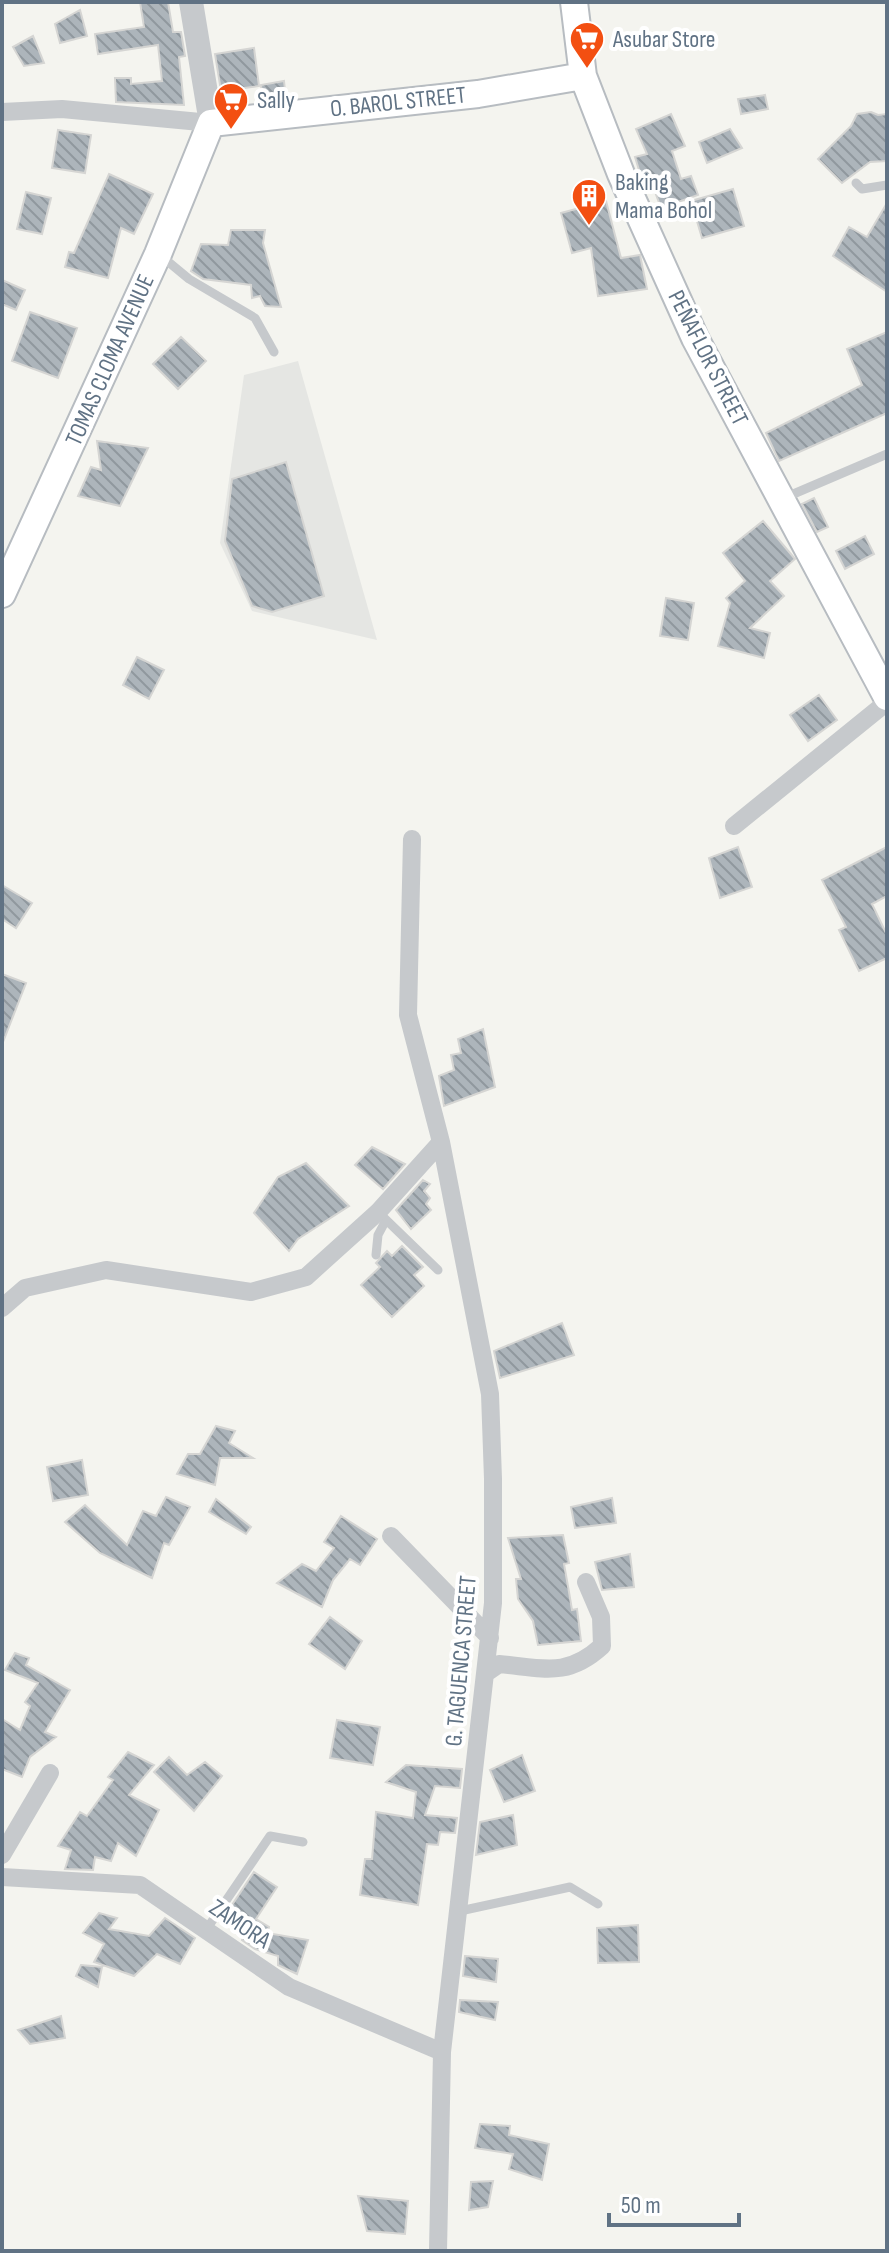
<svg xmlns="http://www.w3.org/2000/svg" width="889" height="2253" font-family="'Sofia Sans Condensed',sans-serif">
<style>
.built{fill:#e5e6e3}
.building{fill:url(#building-back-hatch);stroke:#d5d5d3;stroke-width:2}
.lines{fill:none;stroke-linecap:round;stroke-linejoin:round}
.secondary-casing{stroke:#b7bcc1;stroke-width:30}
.service{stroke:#c6c9cc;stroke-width:9}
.minor{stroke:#c6c9cc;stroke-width:18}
.tertiary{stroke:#c6c9cc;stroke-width:24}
.secondary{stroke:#fff;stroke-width:26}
.labels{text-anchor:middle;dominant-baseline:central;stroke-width:8;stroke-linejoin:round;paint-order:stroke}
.poi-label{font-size:24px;fill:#607284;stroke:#fff;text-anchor:start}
.street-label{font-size:24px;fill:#607284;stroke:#fff}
</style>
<defs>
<pattern id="building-back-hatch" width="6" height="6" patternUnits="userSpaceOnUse" patternTransform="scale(2)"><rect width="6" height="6" fill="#adb5bb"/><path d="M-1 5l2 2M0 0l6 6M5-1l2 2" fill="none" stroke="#90989e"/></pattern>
</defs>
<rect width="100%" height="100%" fill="#f4f4ef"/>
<path class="built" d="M298 361 377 640 252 611 220 543 244 375Z"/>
<path class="building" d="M140 2H168L173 32H181L185 56 179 57 184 105 116 102 115 78H131V84L162 81 158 45 98 54 95 34 144 27Z
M80 10 87 36 60 43 55 24Z
M33 36 44 63 24 66 13 47Z
M254 48 259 86 221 91 215 54Z
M284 81 286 99 263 101 261 85Z
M765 95 768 109 741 114 738 99Z
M871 112 878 115 887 114V161L870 162 842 183 818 159 851 126 857 114Z
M671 114 685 146 672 151 681 179 691 176 698 195 661 208 651 181 643 183 635 157 647 154 636 129Z
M730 129 742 148 707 163 699 142Z
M58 130 91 135 85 173 52 168Z
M109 174 153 194 134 234 121 228 108 278 65 267 69 252 74 253Z
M733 189 744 226 702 238 691 201Z
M26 192 51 198 42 234 17 229Z
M606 201 621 258 640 255 647 289 598 296 591 248 572 253 561 213Z
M887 203V292L833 256 849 227 867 237Z
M231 230H265L263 243 281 307 265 306 260 296 252 298 251 285 203 279 191 271 201 244 228 245Z
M2 280 25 290 16 310 2 304Z
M30 312 77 328 58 378 12 361Z
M887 332V413L779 461 766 433 862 385 847 349Z
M181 337 206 361 178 389 153 364Z
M97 441 148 448 120 506 78 496 91 467 101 470Z
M286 462 324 596 272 612 252 606 225 541 232 479Z
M814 498 828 527 817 532 802 504Z
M763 521 795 559 770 581 784 596 750 628 770 633 764 658 718 646 730 603 726 598 745 581 723 553Z
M865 536 874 554 845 569 836 551Z
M666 598 694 603 688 640 660 636Z
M137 657 164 670 149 699 123 685Z
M819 695 837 720 808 741 790 715Z
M738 847 752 887 720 898 709 858Z
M887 847V896L872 904 887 935V958L859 971 839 930 846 927 822 880Z
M2 885 32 903 16 928 2 919Z
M2 974 26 983 3 1042H2Z
M483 1029 495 1087 444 1106 439 1076 454 1070 451 1055 461 1053 458 1039Z
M372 1147 405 1164 383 1189 355 1165Z
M306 1163 349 1206 298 1239 289 1251 254 1213 278 1177Z
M423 1180 430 1184 424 1191 430 1198 426 1204 431 1210 411 1229 396 1210Z
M402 1246 423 1267 414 1275 424 1286 392 1317 361 1285 380 1267 376 1263 387 1251 392 1256Z
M562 1323 574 1355 500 1378 494 1351Z
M216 1426 235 1431 229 1443 253 1458H220L215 1485 177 1474 188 1454H200Z
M82 1460 88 1495 53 1501 47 1467Z
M166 1497 190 1507 169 1545 164 1543 152 1578 100 1553 65 1522 85 1505 127 1545 143 1511 156 1516Z
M612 1498 616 1523 575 1528 571 1507Z
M216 1499 251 1527 246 1534 209 1512Z
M341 1516 377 1539 360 1565 350 1559 333 1580 322 1607 277 1583 302 1564 316 1571 334 1548 324 1542Z
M563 1535 569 1563 564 1564 569 1592 572 1610 577 1609 581 1641 538 1645 533 1621 518 1599 516 1579H521L508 1538Z
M630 1554 634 1587 602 1590 595 1562Z
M330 1617 362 1641 345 1669 309 1644Z
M15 1653 29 1658 26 1665 70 1690 45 1732 56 1737 30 1757 22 1777 2 1769V1719L20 1730 30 1706 25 1702 38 1683 5 1670Z
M337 1720 380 1727 373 1765 330 1758Z
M128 1752 154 1765 129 1795 159 1810 136 1856 118 1843 111 1861 95 1857 93 1870 65 1869 71 1850 58 1846 80 1812 87 1816 113 1780 108 1777Z
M522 1755 535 1791 504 1802 490 1770Z
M169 1757 187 1775 205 1762 222 1776 194 1811 154 1772Z
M406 1765 462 1769 460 1788 435 1786 425 1815 457 1818 455 1833 440 1832 438 1845 427 1844 418 1905 360 1895 365 1859H372L376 1812 413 1818 416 1792 386 1782Z
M513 1815 517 1845 476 1855 480 1822Z
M254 1872 277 1887 256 1919 269 1927 267 1933 308 1940 297 1974 278 1965V1956L255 1949 242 1940 247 1924 228 1911Z
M99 1913 117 1918 109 1929 149 1936 165 1918 195 1938 180 1964 157 1954 134 1976 94 1962 104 1944 83 1933Z
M638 1925 639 1962 598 1963 597 1928Z
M465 1956 498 1959 496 1982 463 1976Z
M81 1965 102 1967 98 1987 76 1976Z
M460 2000 498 2002 495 2020 459 2012Z
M61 2016 65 2038 30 2044 18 2030Z
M480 2124 510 2126 509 2135 549 2144 542 2180 509 2169 513 2154 475 2148Z
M493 2181 488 2207 469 2210 471 2182Z
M358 2196 408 2201 405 2234 367 2231Z"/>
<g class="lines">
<defs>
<path id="secondary" d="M574 2 583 76 621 174 695 338 887 697
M2 594 158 254 211 123 478 94 583 76"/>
</defs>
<use href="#secondary" class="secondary-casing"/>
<path class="service" d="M856 183 862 189 887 185
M160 255 189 279 255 318 274 352
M784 498 887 454
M378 1212 438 1270
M376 1255 378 1235 386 1220
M460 1911 570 1887 598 1904
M206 1930 270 1836 303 1842"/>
<path class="minor" d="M2 112 62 109 211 123
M734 826 887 702
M412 839 408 1015 441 1142 490 1394 493 1479V1603L442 2052 438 2251
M2 1308 25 1288 106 1270 251 1292 306 1277 378 1212 441 1142
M391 1536 490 1638
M486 1673 499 1664C543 1668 567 1678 602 1646L601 1617 586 1582
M2 1855 50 1773
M2 1877 140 1885 289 1987 442 2052"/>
<path class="tertiary" d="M191 2 211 123"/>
<use href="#secondary" class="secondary"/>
</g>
<defs>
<symbol id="supermarket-pin" viewBox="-11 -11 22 30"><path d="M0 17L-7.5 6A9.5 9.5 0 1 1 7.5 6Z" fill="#f34f11" stroke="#fff"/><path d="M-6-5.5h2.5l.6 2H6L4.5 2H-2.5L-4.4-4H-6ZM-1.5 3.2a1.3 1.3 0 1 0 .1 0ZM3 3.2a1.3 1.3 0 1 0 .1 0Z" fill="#fff"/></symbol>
<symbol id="building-pin" viewBox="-11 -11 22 30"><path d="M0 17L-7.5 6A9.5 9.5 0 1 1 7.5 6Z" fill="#f34f11" stroke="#fff"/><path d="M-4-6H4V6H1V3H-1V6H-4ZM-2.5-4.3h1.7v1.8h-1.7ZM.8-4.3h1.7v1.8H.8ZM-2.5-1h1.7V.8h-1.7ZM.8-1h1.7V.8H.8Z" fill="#fff"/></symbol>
</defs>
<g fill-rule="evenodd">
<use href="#supermarket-pin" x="567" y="19" width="40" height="54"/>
<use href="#supermarket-pin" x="211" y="80" width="40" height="54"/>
<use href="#building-pin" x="569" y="176" width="40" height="54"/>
</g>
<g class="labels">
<g class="poi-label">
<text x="613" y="39">Asubar Store</text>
<text x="257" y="100">Sally</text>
<text x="615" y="182">Baking<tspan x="615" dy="28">Mama Bohol</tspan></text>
</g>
<g class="street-label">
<text transform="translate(398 102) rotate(-6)">O. BAROL STREET</text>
<text transform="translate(708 358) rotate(63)">PEÑAFLOR STREET</text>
<text transform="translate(110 360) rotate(-66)">TOMAS CLOMA AVENUE</text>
<text transform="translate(461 1661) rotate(-85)">G. TAGUENCA STREET</text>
<text transform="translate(240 1924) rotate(34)">ZAMORA</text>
</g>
</g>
<rect width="889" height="2253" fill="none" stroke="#607284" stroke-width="8"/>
<path d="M609 2213v12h130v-12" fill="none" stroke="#607284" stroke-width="4"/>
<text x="621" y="2213" font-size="24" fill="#607284" stroke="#ffffff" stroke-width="6" paint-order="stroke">50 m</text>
</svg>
